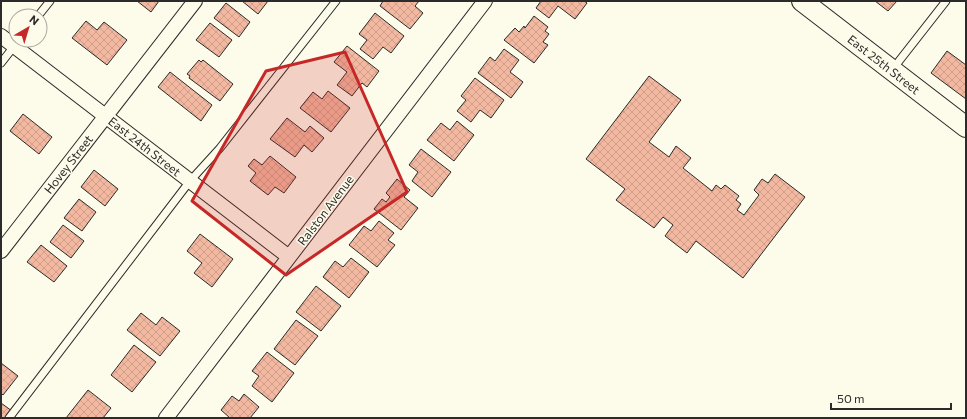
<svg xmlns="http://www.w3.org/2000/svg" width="967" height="419" font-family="Commissioner,sans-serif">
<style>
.building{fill:url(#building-cross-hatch);stroke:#2b2b2b}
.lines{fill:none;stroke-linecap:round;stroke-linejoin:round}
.lane-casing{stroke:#2b2b2b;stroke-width:9}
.street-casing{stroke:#2b2b2b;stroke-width:16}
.secondary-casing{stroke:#2b2b2b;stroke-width:22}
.lane{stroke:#fdfbea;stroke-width:7}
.street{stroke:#fdfbea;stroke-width:14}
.secondary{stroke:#fdfbea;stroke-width:20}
.marked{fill:#c62828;fill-opacity:0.2;stroke:#c62828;stroke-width:3;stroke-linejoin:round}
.labels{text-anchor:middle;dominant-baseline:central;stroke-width:3;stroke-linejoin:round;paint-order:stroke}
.street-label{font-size:12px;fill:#2b2b2b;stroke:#fdfbea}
</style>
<defs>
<pattern id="building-cross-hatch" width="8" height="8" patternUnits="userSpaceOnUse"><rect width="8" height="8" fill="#f2b8a0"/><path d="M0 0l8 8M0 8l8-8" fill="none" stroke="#d09e8a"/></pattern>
</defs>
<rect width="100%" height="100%" fill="#fdfbea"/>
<path class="building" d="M137 1H159L151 12Z
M242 1H268L258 14Z
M383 1H419L415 6 423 13 410 29 380 6Z
M541 1H584L587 3 575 19 558 6 549 18 536 8Z
M875 1H897L888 11Z
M226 3 250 22 239 37 214 18Z
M375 13 404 36 391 53 383 47 373 59 360 49 367 40 359 34Z
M534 16 548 27 545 31 549 34 543 42 548 45 534 63 504 40 515 28 519 32 524 26 525 28Z
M86 21 97 30 104 22 127 40 107 65 72 38Z
M210 23 232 40 219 57 196 40Z
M347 46 379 71 367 87 362 83 352 96 337 85 347 72 334 62Z
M504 49 519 60 510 72 523 82 511 98 478 73 490 57 495 61Z
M947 51 966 65V99L931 73Z
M199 60 201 62 203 60 233 84 220 101 189 78 190 76 187 74Z
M170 72 212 105 201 121 158 87Z
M649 76 681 100 649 142 669 157 676 146 691 158 683 168 712 191 716 185 721 189 725 185 739 196 736 200 741 204 737 210 744 215 759 195 754 190 762 179 768 183 775 174 805 197 743 278 696 241 687 253 665 236 673 225 663 217 654 228 616 200 625 189 586 159Z
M475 78 504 100 491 118 480 110 471 122 457 111 466 100 461 96Z
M328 91 350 108 331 132 300 108 313 92 322 99Z
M23 114 52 137 39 154 10 131Z
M287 118 305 132 310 126 324 138 312 152 304 145 295 157 270 139Z
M457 121 474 135 454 161 427 140 441 123 450 130Z
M421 149 451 172 432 197 412 181 418 172 409 165Z
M270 156 296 177 284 193 275 187 268 195 250 181 256 173 248 166 254 159 262 165Z
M94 170 118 189 105 206 81 187Z
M397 179 410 190 404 197 418 208 401 230 374 209 382 199 386 202 390 197 386 193Z
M79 199 96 212 82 231 64 218Z
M379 221 394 233 388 240 395 245 377 267 349 245 364 226 371 231Z
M63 225 84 241 71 258 50 242Z
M200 234 233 259 212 287 194 273 202 263 187 251Z
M41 245 67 266 54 282 27 262Z
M351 258 369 272 349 298 323 277 335 261 343 267Z
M316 286 341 306 321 331 296 312Z
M141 313 156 325 162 317 180 331 160 356 127 330Z
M296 320 318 336 295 365 274 349Z
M134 345 156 362 132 392 111 375Z
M267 352 294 373 272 402 252 386 259 376 252 371Z
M1 363 18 376 3 395 1 393Z
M88 390 111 408 103 418H66Z
M244 394 259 407 250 418H230L221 410 232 396 239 401Z
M1 403 12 411 6 418H1Z"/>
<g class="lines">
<defs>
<path id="lane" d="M38 16 50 1
M1 63 19 40
M892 70 946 1
M9 418 190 181 220 148 336 1"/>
<path id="street" d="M1 36 289 257
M1 251 195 1
M166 418 485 1"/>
<path id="secondary" d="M802 1 966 127"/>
</defs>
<use href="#lane" class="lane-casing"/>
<use href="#street" class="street-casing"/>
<use href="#secondary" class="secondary-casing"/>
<use href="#lane" class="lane"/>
<use href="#street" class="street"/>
<use href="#secondary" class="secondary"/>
</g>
<path class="marked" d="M345 52 407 192 286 275 192 201 266 71Z"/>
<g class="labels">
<g class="street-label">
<text transform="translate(884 64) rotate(38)">East 25th Street</text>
<text transform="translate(145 146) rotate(38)">East 24th Street</text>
<text transform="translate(68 164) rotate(-52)">Hovey Street</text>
<text transform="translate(325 210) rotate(-53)">Ralston Avenue</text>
</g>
</g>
<rect width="967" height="419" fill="none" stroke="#2b2b2b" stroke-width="4"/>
<g transform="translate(28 28) rotate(38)"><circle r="19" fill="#fdfbea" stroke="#a9a89e"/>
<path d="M0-3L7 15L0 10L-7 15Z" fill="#c62828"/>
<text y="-6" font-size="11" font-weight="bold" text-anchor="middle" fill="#2b2b2b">N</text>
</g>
<path d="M831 403v6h120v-6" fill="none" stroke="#2b2b2b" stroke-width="2"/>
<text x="837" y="403" font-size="12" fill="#2b2b2b" stroke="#fdfbea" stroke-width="3" paint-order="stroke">50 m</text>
</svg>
